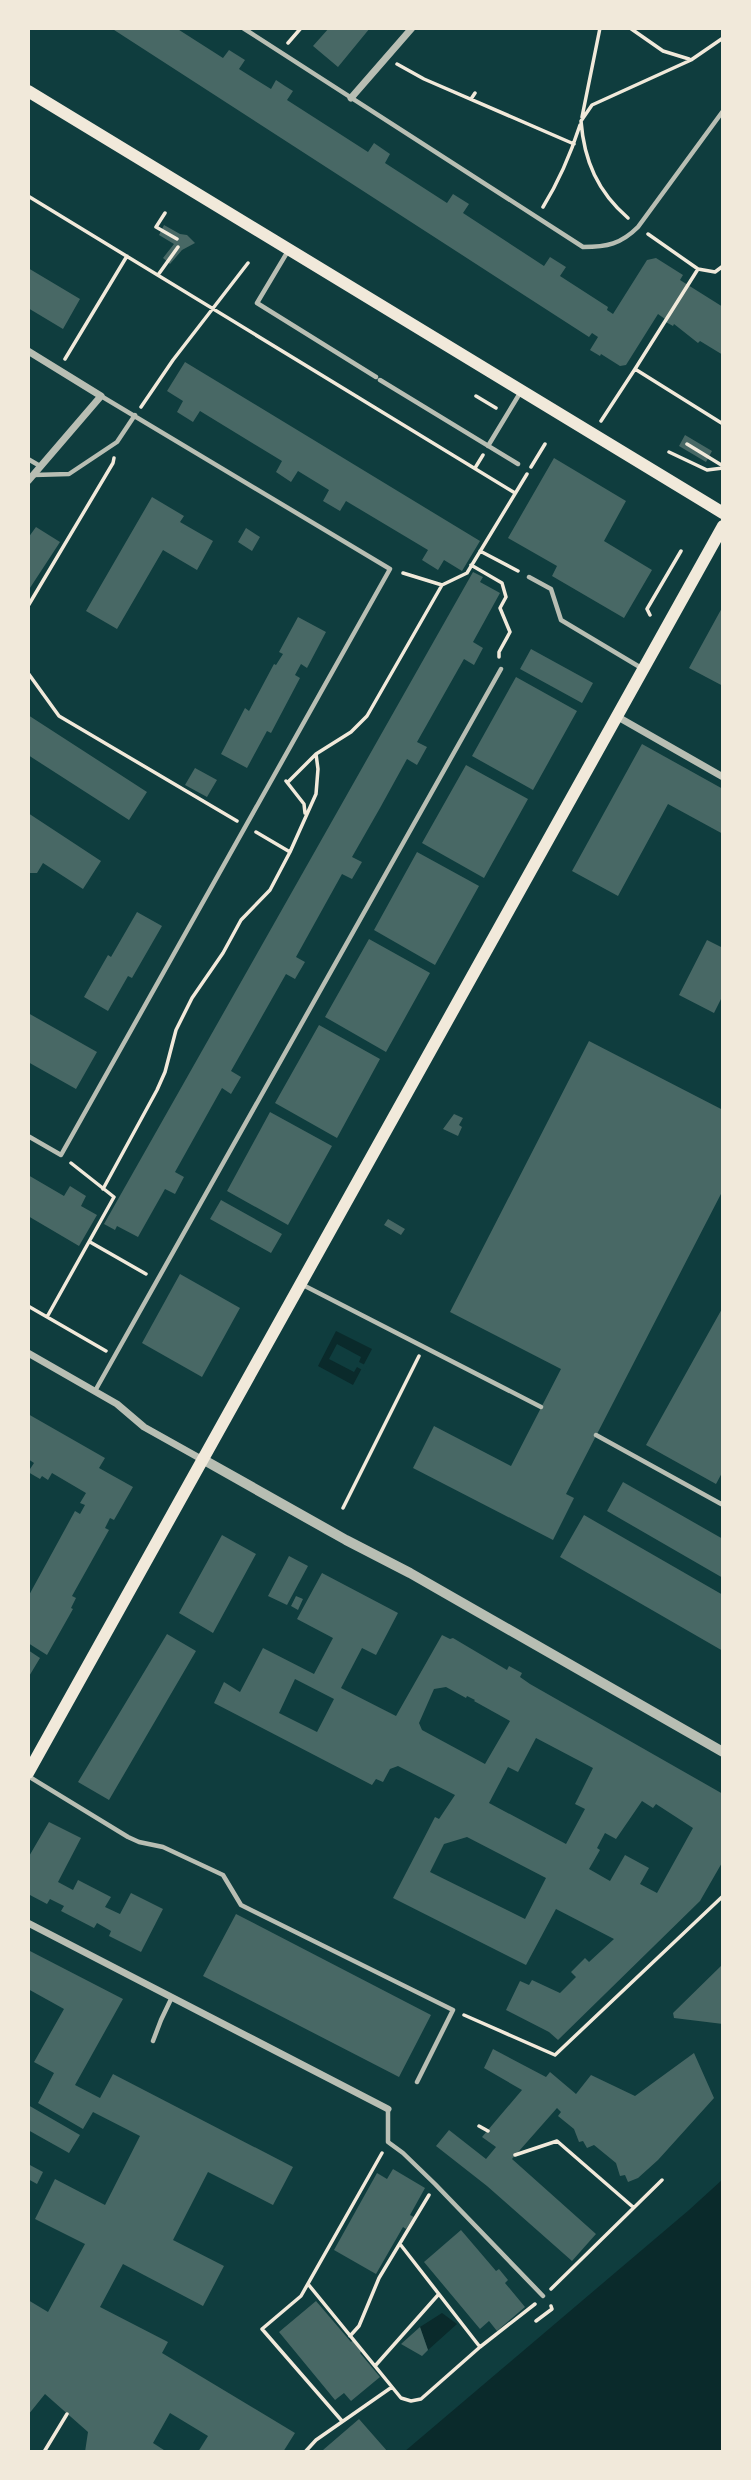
<svg xmlns="http://www.w3.org/2000/svg" width="751" height="2480" font-family="Cabin,sans-serif">
<style>
.water{fill:#0a2a2b}
.pier{fill:#0f3d3e}
.building{fill:#486865;fill-rule:evenodd}
.lines{fill:none;stroke-linecap:round;stroke-linejoin:round}
.path{stroke:#f1e9da;stroke-width:3.5}
.service{stroke:#b8beb3;stroke-width:4.5}
.minor{stroke:#b8beb3;stroke-width:7}
.tertiary{stroke:#b8beb3;stroke-width:10}
.secondary{stroke:#f1e9da;stroke-width:12}
</style>
<rect width="100%" height="100%" fill="#0f3d3e"/>
<path class="water" d="M336 1331 372 1349 353 1385 318 1366Z
M723 2179V2452H404L689 2210Z
M442 2313 457 2324 428 2350 420 2327Z"/>
<path class="pier" d="M337 1344 361 1357 359 1362 367 1366 364 1371 357 1367 354 1372 329 1359Z"/>
<path class="building" d="M111 28H176L223 58 229 50 245 60 239 69 271 89 276 80 285 86 293 91 287 100 368 152 374 143 390 154 385 163 447 203 453 194 469 204 463 213 544 266 550 257 566 267 560 276 608 307 607 310 613 314 647 260 656 258 683 275 680 280 723 307V355L700 341 698 343 674 324 673 326 664 321 665 319 658 314 626 365 620 366 601 354 600 356 590 350 598 337 592 333 589 337Z
M329 28H370L338 67 313 46Z
M164 225 180 234 187 235 195 243 182 250 170 264 163 258 174 244 159 235Z
M28 268 80 299 63 329 28 308Z
M185 362 480 541 462 571 444 560 438 570 422 560 428 550 346 501 340 511 323 501 329 490 298 471 291 482 276 472 282 461 200 411 193 422 177 412 183 401 167 391Z
M685 435 712 451 706 462 679 446Z
M554 458 626 501 604 541 652 570 624 618 552 576 557 566 508 538Z
M152 497 184 516 180 522 213 541 197 570 163 550 117 629 86 611Z
M36 527 60 542 28 591V538Z
M246 528 260 537 252 551 238 542Z
M473 572 483 577 480 582 500 593 473 642 483 648 474 665 464 659 417 742 427 747 417 765 407 759 380 808 352 857 362 862 352 879 342 874 296 957 305 962 295 979 286 974 231 1071 241 1077 231 1094 222 1088 175 1172 184 1177 175 1194 165 1189 138 1237 117 1226 115 1230 104 1224Z
M723 606V686L689 668Z
M298 617 326 632 307 668 301 664 295 675 300 678 271 733 267 731 247 768 221 754 245 708 249 711 274 664 276 665 283 654 279 652Z
M531 649 593 683 582 703 520 669Z
M516 677 577 711 533 790 472 756Z
M28 715 147 792 129 820 28 755Z
M642 744 723 789V834L668 804 618 896 572 871Z
M466 765 528 799 484 878 422 843Z
M195 768 217 780 207 797 185 785Z
M28 813 101 861 83 889 43 863 37 873H28Z
M417 852 479 886 435 965 374 930Z
M137 912 162 926 132 978 128 976 108 1011 84 997 108 955 111 957Z
M369 939 430 973 386 1052 325 1017Z
M707 940 723 948V995L714 1013 679 995Z
M28 1013 97 1052 76 1089 28 1062Z
M319 1025 380 1059 337 1138 275 1103Z
M589 1041 723 1110V1190L566 1494 574 1498 553 1540 413 1468 434 1426 511 1466 561 1369 450 1312Z
M270 1112 332 1146 288 1225 227 1191Z
M454 1114 463 1118 459 1125 462 1127 458 1136 443 1129Z
M28 1175 64 1196 70 1186 86 1196 81 1206 97 1215 79 1246 28 1216Z
M221 1200 282 1234 271 1253 210 1219Z
M388 1219 405 1229 401 1235 384 1225Z
M180 1274 240 1308 202 1377 142 1343Z
M723 1307V1471L716 1484 646 1445Z
M28 1414 105 1458 99 1468 133 1487 114 1520 110 1518 105 1528 109 1530 72 1596 76 1598 71 1608 73 1609 47 1655 28 1643V1597L75 1511 80 1514 85 1505 80 1503 86 1493 52 1473 48 1480 42 1476 40 1479 28 1472 34 1463 28 1459Z
M623 1482 723 1539V1578L607 1511Z
M584 1515 723 1595V1651L560 1557Z
M222 1535 256 1554 213 1633 179 1613Z
M289 1556 308 1566 287 1605 268 1596Z
M322 1573 398 1613 376 1655 362 1648 341 1688 396 1716 442 1635 450 1639 453 1638 507 1670 509 1666 522 1673 520 1677 530 1684 723 1794V1861L700 1901 558 2040 549 2032 506 2010 520 1981 529 1985 532 1980 560 1993 576 1977 571 1972 585 1958 589 1962 614 1939 556 1909 526 1965 393 1898 435 1817 439 1819 455 1795 398 1766 390 1769 383 1782 376 1779 372 1785 214 1703 224 1682 240 1692 263 1648 314 1674 333 1638 297 1619ZM295 1679 334 1699 317 1732 279 1713ZM446 1687 466 1698 467 1696 475 1700 474 1701 510 1721 485 1764 422 1730 419 1723 434 1689ZM536 1738 593 1768 575 1804 585 1809 566 1844 489 1803 508 1767 518 1772ZM642 1801 653 1808 656 1804 693 1828 657 1893 640 1884 649 1868 625 1855 610 1881 589 1869 600 1850 597 1848 605 1833 616 1839ZM467 1837 546 1878 525 1919 430 1872 444 1844Z
M296 1596 303 1599 298 1610 291 1606Z
M167 1634 196 1651 109 1800 78 1782Z
M28 1650 40 1658 28 1678Z
M49 1822 81 1838 58 1882 73 1890 78 1880 111 1897 105 1907 120 1914 131 1893 163 1909 141 1952 109 1936 111 1931 97 1923 94 1928 61 1911 64 1906 50 1899 47 1904 28 1894V1858Z
M236 1914 431 2015 399 2077 203 1976Z
M28 1950 123 1999 75 2085 100 2098 113 2074 293 2167 273 2205 208 2172 173 2240 224 2266 203 2306 123 2264 100 2307 168 2342 162 2353 295 2433 283 2452H198L208 2436 170 2413 153 2443 167 2452H85L88 2432 45 2394 28 2415V2300L48 2312 85 2244 35 2219 55 2179 105 2205 140 2136 93 2112 83 2129 38 2103 54 2073 34 2062 64 2009 28 1989Z
M723 1964V2024L674 2018 673 2013Z
M493 2049 546 2077 550 2072 576 2094 591 2075 635 2096 694 2053 714 2098 658 2160 638 2178 628 2182 625 2175 620 2176 616 2163 594 2145 587 2148 583 2141 579 2142 574 2129 558 2116 561 2112 557 2108 512 2159 596 2234 572 2261 487 2186 436 2146 449 2130 486 2159 496 2147 482 2137 522 2090 484 2068Z
M28 2105 80 2135 69 2153 28 2130Z
M28 2164 43 2172 37 2184 28 2179Z
M393 2169 425 2188 410 2215 414 2217 406 2229 403 2227 376 2274 334 2250 377 2173 387 2179Z
M461 2230 496 2271 499 2269 508 2280 505 2283 525 2307 497 2331 489 2321 480 2329 424 2262Z
M316 2301 351 2342 354 2339 363 2350 360 2353 380 2377 351 2401 344 2393 335 2400 279 2332Z
M420 2327 428 2350 422 2356 401 2344Z
M359 2419 388 2452H325L323 2450Z"/>
<g class="lines">
<path class="path" d="M630 28 663 51 689 59
M288 43 301 28
M397 64 424 79 574 144
M471 99 475 93
M582 117 600 28
M28 196 515 493
M543 207C559 181 571 153 580 125
M165 213 156 227 177 239
M628 218C598 192 584 161 581 121L592 105 691 60 723 38
M698 269 715 272 723 266
M158 275 178 247
M65 359 127 256
M635 369 698 269 648 234
M476 396 496 408
M141 407 173 360 248 263
M601 421 635 369 723 424
M687 444 723 466
M669 452 707 470 723 468
M531 467 545 444
M475 468 483 455
M480 551 518 571
M471 565 502 583 506 597 500 608 510 632 499 652V657
M403 573 442 585 467 573 527 474
M28 606 113 463 114 458
M650 615 647 609 681 551
M28 673 59 716 237 821
M286 781 304 804 305 813
M288 782 316 754
M256 832 290 852
M103 1189 157 1090 165 1072 176 1030 192 998 223 953 241 920 270 890 290 852 316 794 318 769 316 754 351 732 367 716 442 585
M90 1242 146 1274
M28 1306 106 1351
M47 1317 114 1197 71 1163
M343 1508 419 1356
M464 2015 555 2055 723 1896
M479 2126 488 2131
M515 2155 557 2141 633 2207
M400 2244 480 2347
M308 2284 401 2398 411 2401 421 2399 480 2347 535 2304
M551 2289 662 2180
M536 2321 552 2309 551 2306
M350 2336 359 2326 379 2278 429 2195
M375 2366 438 2295
M342 2421 262 2329 301 2296 382 2153
M44 2452 67 2414
M305 2452 316 2440 392 2387"/>
<path class="service" d="M243 28 583 247C607 247 621 244 638 227L723 111
M288 251 257 303 376 377
M380 380 518 464
M488 446 520 393
M28 459 40 466
M34 475 69 474 117 442 135 415
M529 577 551 589 561 620 643 669
M28 1136 61 1155 390 569 101 396
M303 1285 541 1407
M95 1391 501 669
M596 1435 723 1505
M28 1776 128 1837 139 1842 163 1847 223 1875 241 1905 453 2010 417 2082
M153 2041 161 2020 172 1997
M388 2110V2142L403 2153 435 2184 543 2296"/>
<path class="minor" d="M351 98 412 28
M28 351 101 396 28 481
M618 717 723 777
M28 1353 117 1404 144 1427 203 1460
M28 1923 388 2109"/>
<path class="tertiary" d="M204 1460 346 1540 410 1573 723 1752"/>
<path class="secondary" d="M28 91 723 513
M28 1773 723 526"/>
</g>
<rect width="751" height="2480" fill="none" stroke="#f1e9da" stroke-width="60"/>
</svg>
